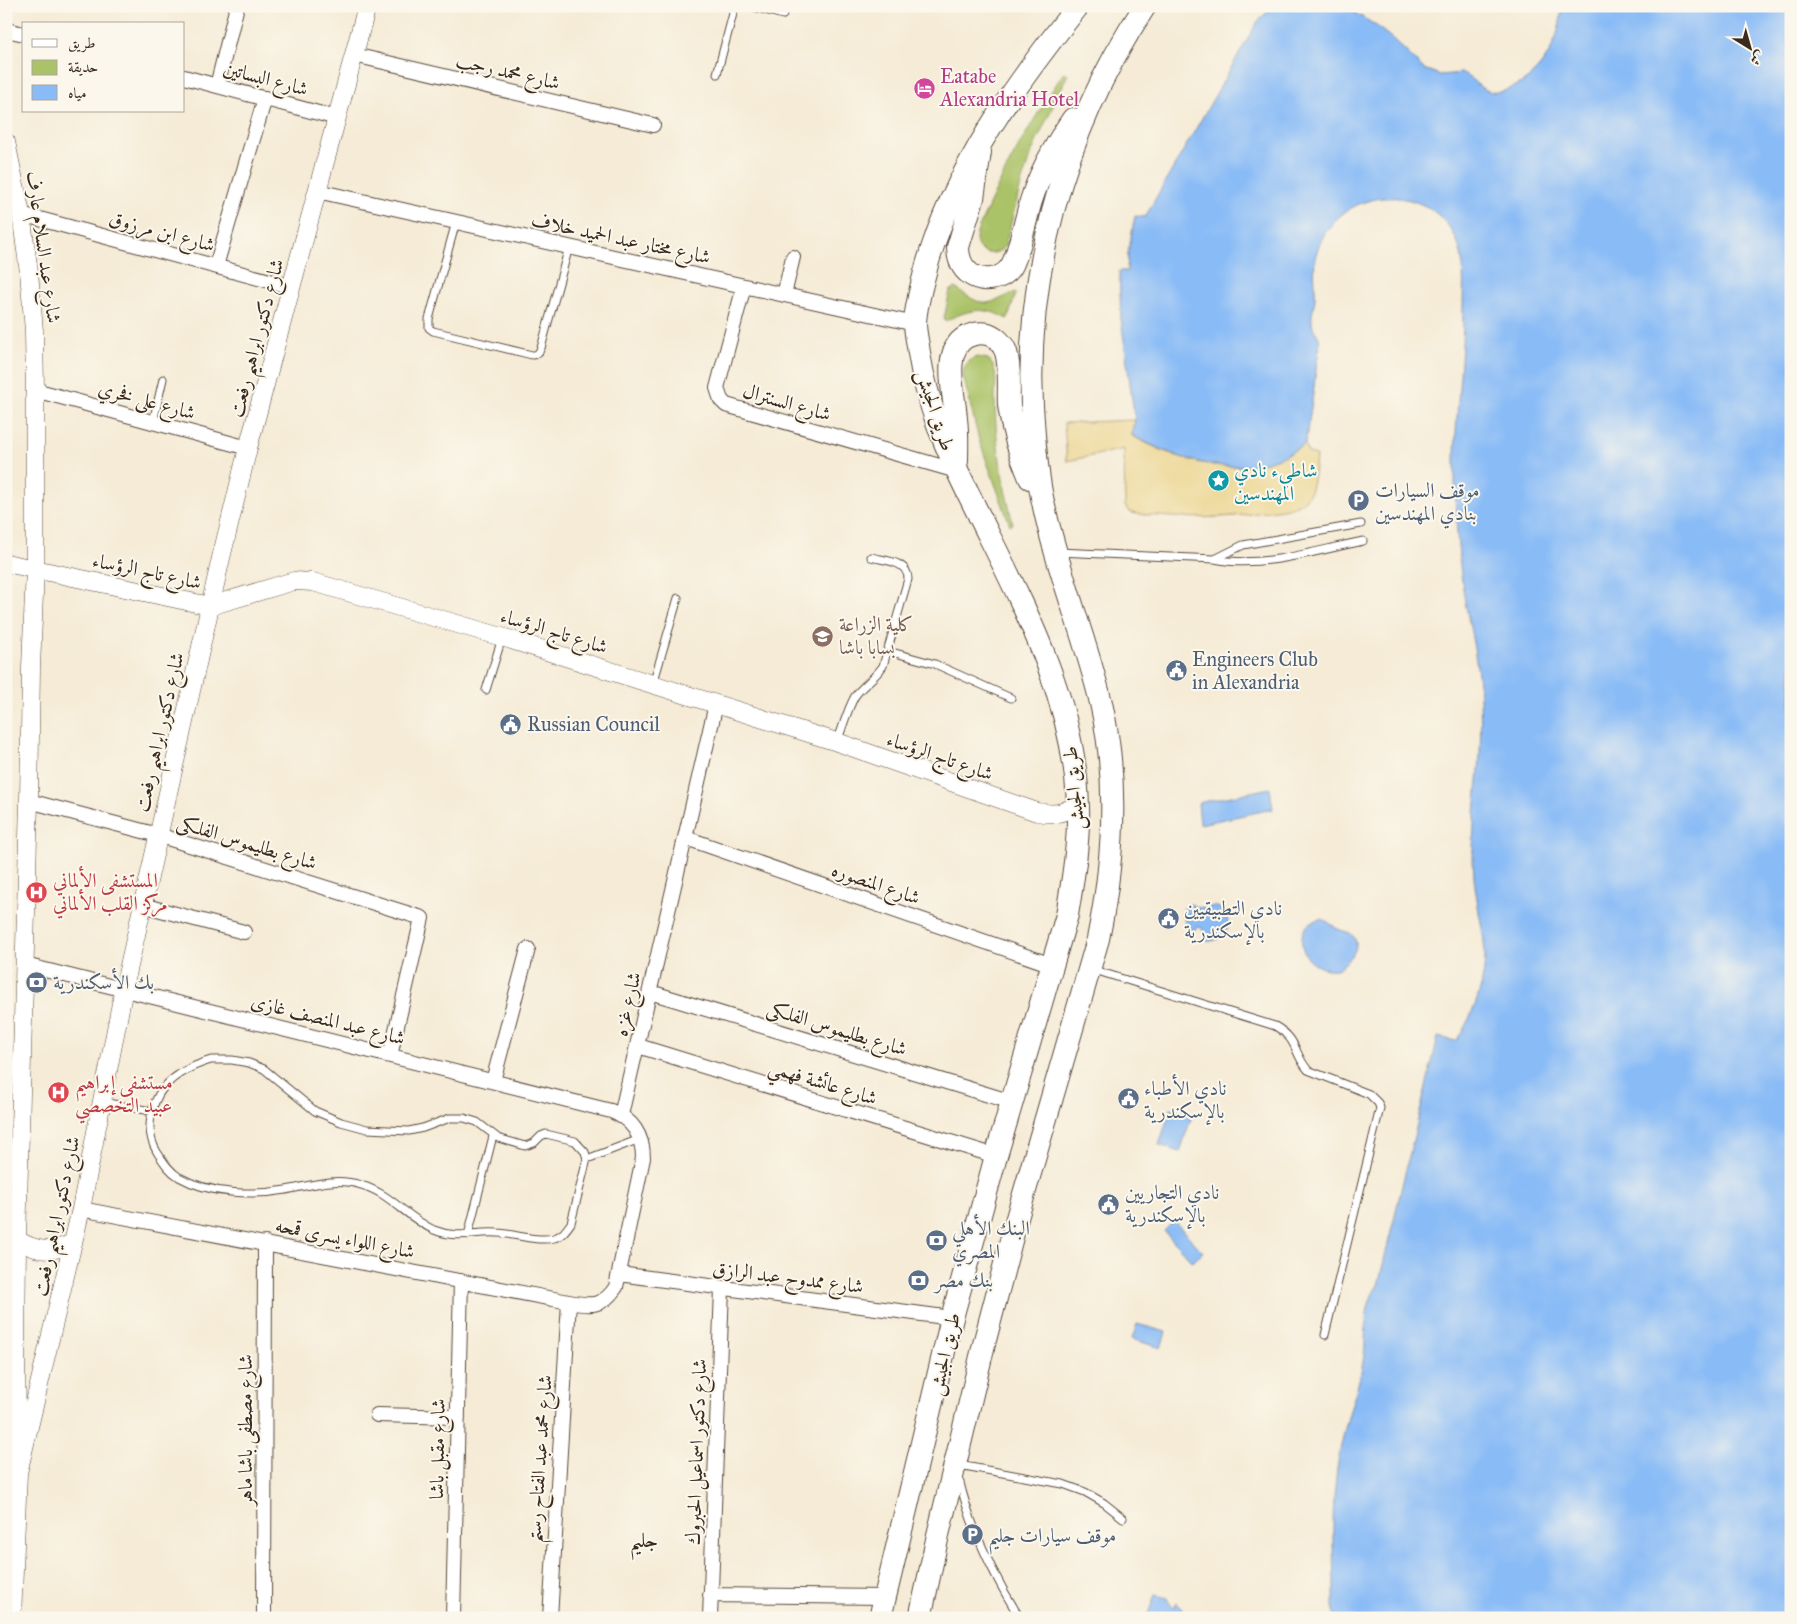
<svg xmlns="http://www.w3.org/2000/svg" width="1797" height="1624" font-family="'IM FELL Great Primer',Amiri,serif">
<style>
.green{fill:#abc368;stroke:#737643}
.sand{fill:#eeda9e;stroke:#94825e}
.water{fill:#89bbf6;stroke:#62728a}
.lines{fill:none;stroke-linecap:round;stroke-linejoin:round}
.service-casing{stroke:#57473a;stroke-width:9}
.minor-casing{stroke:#57473a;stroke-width:16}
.tertiary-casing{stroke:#57473a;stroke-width:19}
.trunk-casing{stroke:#57473a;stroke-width:24}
.service{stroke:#fff;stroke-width:7}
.minor{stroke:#fff;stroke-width:14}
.tertiary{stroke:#fff;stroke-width:18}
.trunk{stroke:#fff;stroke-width:22}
.labels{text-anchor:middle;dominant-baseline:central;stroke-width:4;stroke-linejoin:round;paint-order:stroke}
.street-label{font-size:20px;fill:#3b2a1e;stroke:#fbf7ec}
.hotel-label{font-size:20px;fill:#b23c85;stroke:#fbf7ec;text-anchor:start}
.culture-label{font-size:20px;fill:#0d838f;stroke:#fbf7ec;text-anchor:start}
.service-label{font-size:20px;fill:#4e5e75;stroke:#fbf7ec;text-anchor:start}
.education-label{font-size:20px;fill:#785e54;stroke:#fbf7ec;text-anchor:start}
.health-label{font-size:20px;fill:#be3a42;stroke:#fbf7ec;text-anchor:start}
.neighbourhood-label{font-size:21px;fill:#3b2a1e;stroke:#fbf7ec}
</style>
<rect width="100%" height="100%" fill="#fbf7ec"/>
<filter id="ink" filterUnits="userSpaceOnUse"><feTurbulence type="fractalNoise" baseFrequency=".02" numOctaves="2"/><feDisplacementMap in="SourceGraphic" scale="10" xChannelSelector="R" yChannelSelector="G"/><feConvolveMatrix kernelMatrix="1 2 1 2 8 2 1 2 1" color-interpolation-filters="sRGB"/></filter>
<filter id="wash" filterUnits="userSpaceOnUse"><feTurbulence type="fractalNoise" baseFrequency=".0096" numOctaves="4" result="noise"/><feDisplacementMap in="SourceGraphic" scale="20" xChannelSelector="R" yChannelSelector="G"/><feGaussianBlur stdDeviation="1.12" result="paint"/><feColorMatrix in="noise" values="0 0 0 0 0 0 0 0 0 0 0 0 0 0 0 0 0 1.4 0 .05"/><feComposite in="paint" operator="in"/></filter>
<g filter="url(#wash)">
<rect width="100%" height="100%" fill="#f5ebd6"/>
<path class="green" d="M1064 72 1068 74 1032 151 1022 181 1005 246C993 261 971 251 977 233 981 222 986 212 991 201 1011 156 1037 114 1064 72Z
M955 288C984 307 984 307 1015 292L1016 294 1008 318 1007 319C983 305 968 310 945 321L944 318 950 291Z
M977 357 988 359C999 370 995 386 995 400 995 442 1003 483 1013 524L1010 525 979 440 963 375C964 365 968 360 977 357Z"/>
<path class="sand" d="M1135 420 1132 436C1189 466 1247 482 1305 444L1308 453 1316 456C1315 465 1313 491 1307 497 1298 508 1282 509 1269 511 1222 520 1177 519 1131 513L1125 506 1124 449 1067 461 1064 423Z"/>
<path class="water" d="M1273 6H1344L1375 25 1394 40 1424 69 1440 75 1463 73C1474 79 1478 89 1492 92 1501 93 1510 89 1518 85 1546 69 1560 38 1562 6H1791V1618H1334C1335 1571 1330 1524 1336 1477 1338 1458 1342 1439 1347 1421 1352 1401 1360 1382 1363 1362 1368 1336 1361 1308 1378 1285L1438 1037 1456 1041C1474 1014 1485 985 1485 952 1484 934 1479 916 1477 899 1474 883 1473 867 1473 851 1473 827 1476 804 1478 780 1481 752 1481 724 1480 696 1478 662 1470 629 1464 596 1458 556 1455 517 1455 477 1454 421 1463 366 1463 310 1463 290 1465 269 1460 250 1439 178 1339 182 1317 251 1312 267 1316 283 1315 299 1314 307 1311 314 1312 322 1312 329 1317 332 1319 338 1321 344 1318 355 1317 362 1314 389 1310 417 1305 444 1247 482 1189 466 1132 435L1135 420 1121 319 1119 271H1127L1128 253 1135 216 1145 217 1258 21Z
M1270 788 1273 809 1200 824 1198 803Z
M1191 904C1202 914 1213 900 1223 911 1235 925 1223 942 1207 941L1202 928 1198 927 1193 931 1189 930 1182 914 1184 908Z
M1321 919C1329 921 1332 926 1338 929 1343 932 1350 931 1353 936 1363 948 1347 963 1337 969 1298 973 1289 923 1321 919Z
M1171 1108 1192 1115 1180 1152 1159 1145Z
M1174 1221 1203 1252 1193 1262 1164 1231Z
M1137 1324 1166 1332 1161 1348 1132 1339Z
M1155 1595 1168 1598V1601L1172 1606H1176V1603C1181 1606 1186 1611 1185 1618H1155L1149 1616 1148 1614Z"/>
</g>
<g filter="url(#ink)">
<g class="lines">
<defs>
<path id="service" d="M750 6 783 15
M717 74 735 6
M456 222 429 319V328L433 331 532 355C537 355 539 353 541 348L569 247
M153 422 163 379
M1058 552 1215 559C1261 569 1318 550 1363 541
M1215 559 1243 545 1361 524
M888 651 935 664 1011 698
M653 684 678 598
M486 690 502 638
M837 742C843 727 847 710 855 696 863 685 875 678 883 666L908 579C908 561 886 561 871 557
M1091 969 1275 1026C1299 1040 1293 1053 1308 1070L1369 1094 1378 1103 1380 1108 1325 1335
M211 1060H232L249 1063 264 1069 315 1111 341 1122 367 1129 409 1131 423 1128 450 1118H464L477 1122 498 1138 525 1146 534 1143 541 1136 546 1134 575 1141 585 1152 587 1159 571 1223C566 1230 562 1236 554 1238 537 1242 515 1234 498 1233 474 1231 459 1240 434 1230 407 1218 390 1193 361 1185 335 1177 312 1185 286 1190 253 1196 209 1194 179 1177 169 1171 163 1161 157 1152 146 1134 149 1112 159 1094 171 1075 191 1066 211 1060Z
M102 1102 151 1111
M587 1159 640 1139
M468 1235 493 1136
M959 1465 1063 1484 1085 1492 1104 1503 1123 1518
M959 1479C971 1529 993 1575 1020 1618"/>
<path id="minor" d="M6 30 24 34
M354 55 653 125
M184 77 337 118
M217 86 237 6
M317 191 915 324
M21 214 292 287
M216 266 265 98
M744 286 717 388 721 400 726 405 957 471
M784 295 793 257
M35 390 248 448
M29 801 158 835 422 918 390 1056
M686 838 1052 965
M142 905 244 932
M25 965 611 1111C632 1119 643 1135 643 1158L616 1287C603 1307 591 1306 569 1302L81 1209
M650 992 1012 1102
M638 1046 996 1156
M493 1081 528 949
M621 1115 716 704
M619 1274 952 1318
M377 1415 458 1417
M710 1595 885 1597
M264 1618 265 1243
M453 1618 461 1281
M550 1618 569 1302
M710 1618 722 1288"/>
<path id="tertiary" d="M6 142 21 214 29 272 34 331 35 390V569L31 668 29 801 17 1240 16 1359 18 1473 12 1618
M6 563 210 606 294 581 313 582 502 637 837 742 1037 812C1055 815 1063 814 1078 804
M17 1240C38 1252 51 1253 73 1243
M18 1473 81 1209 124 988 221 558 248 448 367 6"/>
<path id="trunk" d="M980 152 973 198 958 247C958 258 961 267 970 274 983 283 1002 280 1011 267 1019 254 1026 217 1031 201 1040 172 1056 144 1073 119
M957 461C957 447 958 433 956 419 955 396 941 351 966 337 972 334 980 332 988 334 996 337 1003 344 1006 352 1011 369 1008 388 1009 405 1012 430 1020 455 1030 478
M880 1618 952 1318 996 1156 1067 915C1073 879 1079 843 1078 807 1075 695 1019 598 972 501 948 453 927 406 919 353 918 343 915 333 915 323 916 304 922 284 927 265 954 170 1016 83 1078 6
M920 1618 938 1535 985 1340 1017 1218 1098 939C1114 861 1119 781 1101 703 1085 635 1057 570 1043 502 1038 480 1036 457 1034 435 1020 283 1062 132 1145 6"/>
</defs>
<use href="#service" class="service-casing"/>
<use href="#minor" class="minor-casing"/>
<use href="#tertiary" class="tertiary-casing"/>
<use href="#trunk" class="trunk-casing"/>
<use href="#service" class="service"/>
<use href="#minor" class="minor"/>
<use href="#tertiary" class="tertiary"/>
<use href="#trunk" class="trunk"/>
</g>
</g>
<defs>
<symbol id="hotel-disc" viewBox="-11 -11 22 22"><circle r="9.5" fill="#d1479c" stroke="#fbf7ec"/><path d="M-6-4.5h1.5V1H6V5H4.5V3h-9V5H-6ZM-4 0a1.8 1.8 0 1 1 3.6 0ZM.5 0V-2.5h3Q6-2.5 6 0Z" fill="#fff"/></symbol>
<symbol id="sight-disc" viewBox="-11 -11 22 22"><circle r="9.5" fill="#0f9aa8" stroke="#fbf7ec"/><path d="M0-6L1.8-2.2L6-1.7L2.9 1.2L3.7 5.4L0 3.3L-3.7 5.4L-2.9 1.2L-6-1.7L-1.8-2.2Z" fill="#fff"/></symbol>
<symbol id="parking-disc" viewBox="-11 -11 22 22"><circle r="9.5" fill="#5c6f8a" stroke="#fbf7ec"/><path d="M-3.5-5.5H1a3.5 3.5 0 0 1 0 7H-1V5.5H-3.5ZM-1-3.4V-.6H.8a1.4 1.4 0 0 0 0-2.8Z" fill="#fff"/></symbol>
<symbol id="school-disc" viewBox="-11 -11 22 22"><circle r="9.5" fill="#8d6e63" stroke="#fbf7ec"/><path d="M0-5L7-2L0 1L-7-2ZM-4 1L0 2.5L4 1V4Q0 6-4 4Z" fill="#fff"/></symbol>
<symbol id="civic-disc" viewBox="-11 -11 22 22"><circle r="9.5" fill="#5c6f8a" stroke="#fbf7ec"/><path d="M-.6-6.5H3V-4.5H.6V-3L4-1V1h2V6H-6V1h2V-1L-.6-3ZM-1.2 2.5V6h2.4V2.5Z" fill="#fff"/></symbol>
<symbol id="hospital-disc" viewBox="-11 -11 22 22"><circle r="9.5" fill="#e0444e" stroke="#fbf7ec"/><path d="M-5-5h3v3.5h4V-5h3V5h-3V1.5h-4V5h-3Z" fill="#fff"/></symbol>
<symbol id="bank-disc" viewBox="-11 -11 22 22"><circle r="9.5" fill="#5c6f8a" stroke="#fbf7ec"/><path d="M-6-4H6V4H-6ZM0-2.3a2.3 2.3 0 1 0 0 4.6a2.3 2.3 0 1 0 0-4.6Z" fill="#fff"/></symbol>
</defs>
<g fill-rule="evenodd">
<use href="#hotel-disc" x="912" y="76" width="25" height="25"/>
<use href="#sight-disc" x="1206" y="468" width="25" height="25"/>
<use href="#parking-disc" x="1346" y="488" width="25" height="25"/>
<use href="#school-disc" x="810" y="624" width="25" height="25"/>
<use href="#civic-disc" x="1164" y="658" width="25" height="25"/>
<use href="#civic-disc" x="498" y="712" width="25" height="25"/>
<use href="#hospital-disc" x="24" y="880" width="25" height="25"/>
<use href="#civic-disc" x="1156" y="906" width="25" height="25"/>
<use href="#bank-disc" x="24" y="970" width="25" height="25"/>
<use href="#hospital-disc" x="46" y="1080" width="25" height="25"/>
<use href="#civic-disc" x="1116" y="1086" width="25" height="25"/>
<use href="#civic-disc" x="1096" y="1192" width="25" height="25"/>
<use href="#bank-disc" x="924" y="1228" width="25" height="25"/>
<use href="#bank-disc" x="906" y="1268" width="25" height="25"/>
<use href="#parking-disc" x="960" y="1522" width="25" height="25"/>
</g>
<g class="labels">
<g class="street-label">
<text transform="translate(508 71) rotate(13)">شارع محمد رجب</text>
<text transform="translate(266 78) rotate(15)">شارع البساتين</text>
<text transform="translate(162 231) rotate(15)">شارع ابن مرزوق</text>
<text transform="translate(621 238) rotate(12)">شارع مختار عبد الحميد خلاف</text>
<text transform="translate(44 247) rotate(82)">شارع عبد السلام عارف</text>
<text transform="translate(256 338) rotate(-75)">شارع دكتور ابراهيم رفعت</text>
<text transform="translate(147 400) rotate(15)">شارع على فخري</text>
<text transform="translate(787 402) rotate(16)">شارع السنترال</text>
<text transform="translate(936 410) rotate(72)">طريق الجيش</text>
<text transform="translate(147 571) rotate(12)">شارع تاج الرؤساء</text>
<text transform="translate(554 631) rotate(17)">شارع تاج الرؤساء</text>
<text transform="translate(159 732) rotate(-77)">شارع دكتور ابراهيم رفعت</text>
<text transform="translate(940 756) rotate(19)">شارع تاج الرؤساء</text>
<text transform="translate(1073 788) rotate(-95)">طريق الجيش</text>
<text transform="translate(247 842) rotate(17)">شارع بطليموس الفلكى</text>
<text transform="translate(876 883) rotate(19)">شارع المنصوره</text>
<text transform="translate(627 1004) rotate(-77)">شارع غزه</text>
<text transform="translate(328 1019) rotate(14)">شارع عبد المنصف غازى</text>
<text transform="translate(837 1028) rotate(17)">شارع بطليموس الفلكى</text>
<text transform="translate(823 1082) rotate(17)">شارع عائشة فهمي</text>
<text transform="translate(56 1216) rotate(-78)">شارع دكتور ابراهيم رفعت</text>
<text transform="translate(345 1238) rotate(11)">شارع اللواء يسرى قمحه</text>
<text transform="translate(788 1277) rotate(7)">شارع ممدوح عبد الرازق</text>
<text transform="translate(944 1354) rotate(-77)">طريق الجيش</text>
<text transform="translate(245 1430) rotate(-90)">شارع مصطفى باشا ماهر</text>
<text transform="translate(437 1449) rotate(-89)">شارع مقبل باشا</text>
<text transform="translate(696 1452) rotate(-88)">شارع دكتور اسماعيل الحبروك</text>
<text transform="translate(539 1459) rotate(-86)">شارع محمد عبد الفتاح رستم</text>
</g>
<g class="hotel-label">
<text x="940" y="76">Eatabe<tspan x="940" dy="23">Alexandria Hotel</tspan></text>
</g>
<g class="culture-label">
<text x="1234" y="470">شاطيء نادي<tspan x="1234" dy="23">المهندسين</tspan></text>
</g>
<g class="service-label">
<text x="1375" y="490">موقف السيارات<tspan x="1375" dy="23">بنادي المهندسين</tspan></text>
<text x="1192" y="659">Engineers Club<tspan x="1192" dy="23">in Alexandria</tspan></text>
<text x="527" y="724">Russian Council</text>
<text x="1184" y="908">نادي التطبيقيين<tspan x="1184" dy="23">بالإسكندرية</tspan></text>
<text x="53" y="982">بك الأسكندرية</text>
<text x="1144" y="1088">نادي الأطباء<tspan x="1144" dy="23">بالإسكندرية</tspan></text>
<text x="1125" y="1192">نادي التجاريين<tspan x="1125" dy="23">بالإسكندرية</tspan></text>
<text x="952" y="1228">البنك الأهلي<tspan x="952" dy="23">المصري</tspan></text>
<text x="935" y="1280">بنك مصر</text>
<text x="988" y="1535">موقف سيارات جليم</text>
</g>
<g class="education-label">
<text x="839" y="624">كلية الزراعة<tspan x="839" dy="23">بسابا باشا</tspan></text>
</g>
<g class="health-label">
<text x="53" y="880">المستشفى الألماني<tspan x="53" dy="23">مركز القلب الألماني</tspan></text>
<text x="75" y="1082">مستشفى إبراهيم<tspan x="75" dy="23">عبيد التخصصي</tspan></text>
</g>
<g class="neighbourhood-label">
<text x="644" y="1540">جليم</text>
</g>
</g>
<rect width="1797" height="1624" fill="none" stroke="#fbf7ec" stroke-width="25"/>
<rect x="22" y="22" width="162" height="90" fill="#fbf7ec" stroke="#aea59a"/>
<rect x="32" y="39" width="25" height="8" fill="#ffffff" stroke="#aea59a"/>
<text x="68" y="48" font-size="15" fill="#3b2a1e">طريق</text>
<rect x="32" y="60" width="25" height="15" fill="#abc368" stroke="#aea59a"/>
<text x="68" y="72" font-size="15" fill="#3b2a1e">حديقة</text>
<rect x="32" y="85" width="25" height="15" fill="#89bbf6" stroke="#aea59a"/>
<text x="68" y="98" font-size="15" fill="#3b2a1e">مياه</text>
<g transform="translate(1750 48) rotate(143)" stroke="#fbf7ec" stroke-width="4" paint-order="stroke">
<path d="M0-4L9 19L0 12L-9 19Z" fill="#3b2a1e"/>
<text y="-8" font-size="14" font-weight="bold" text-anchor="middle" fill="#3b2a1e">ش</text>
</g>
</svg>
